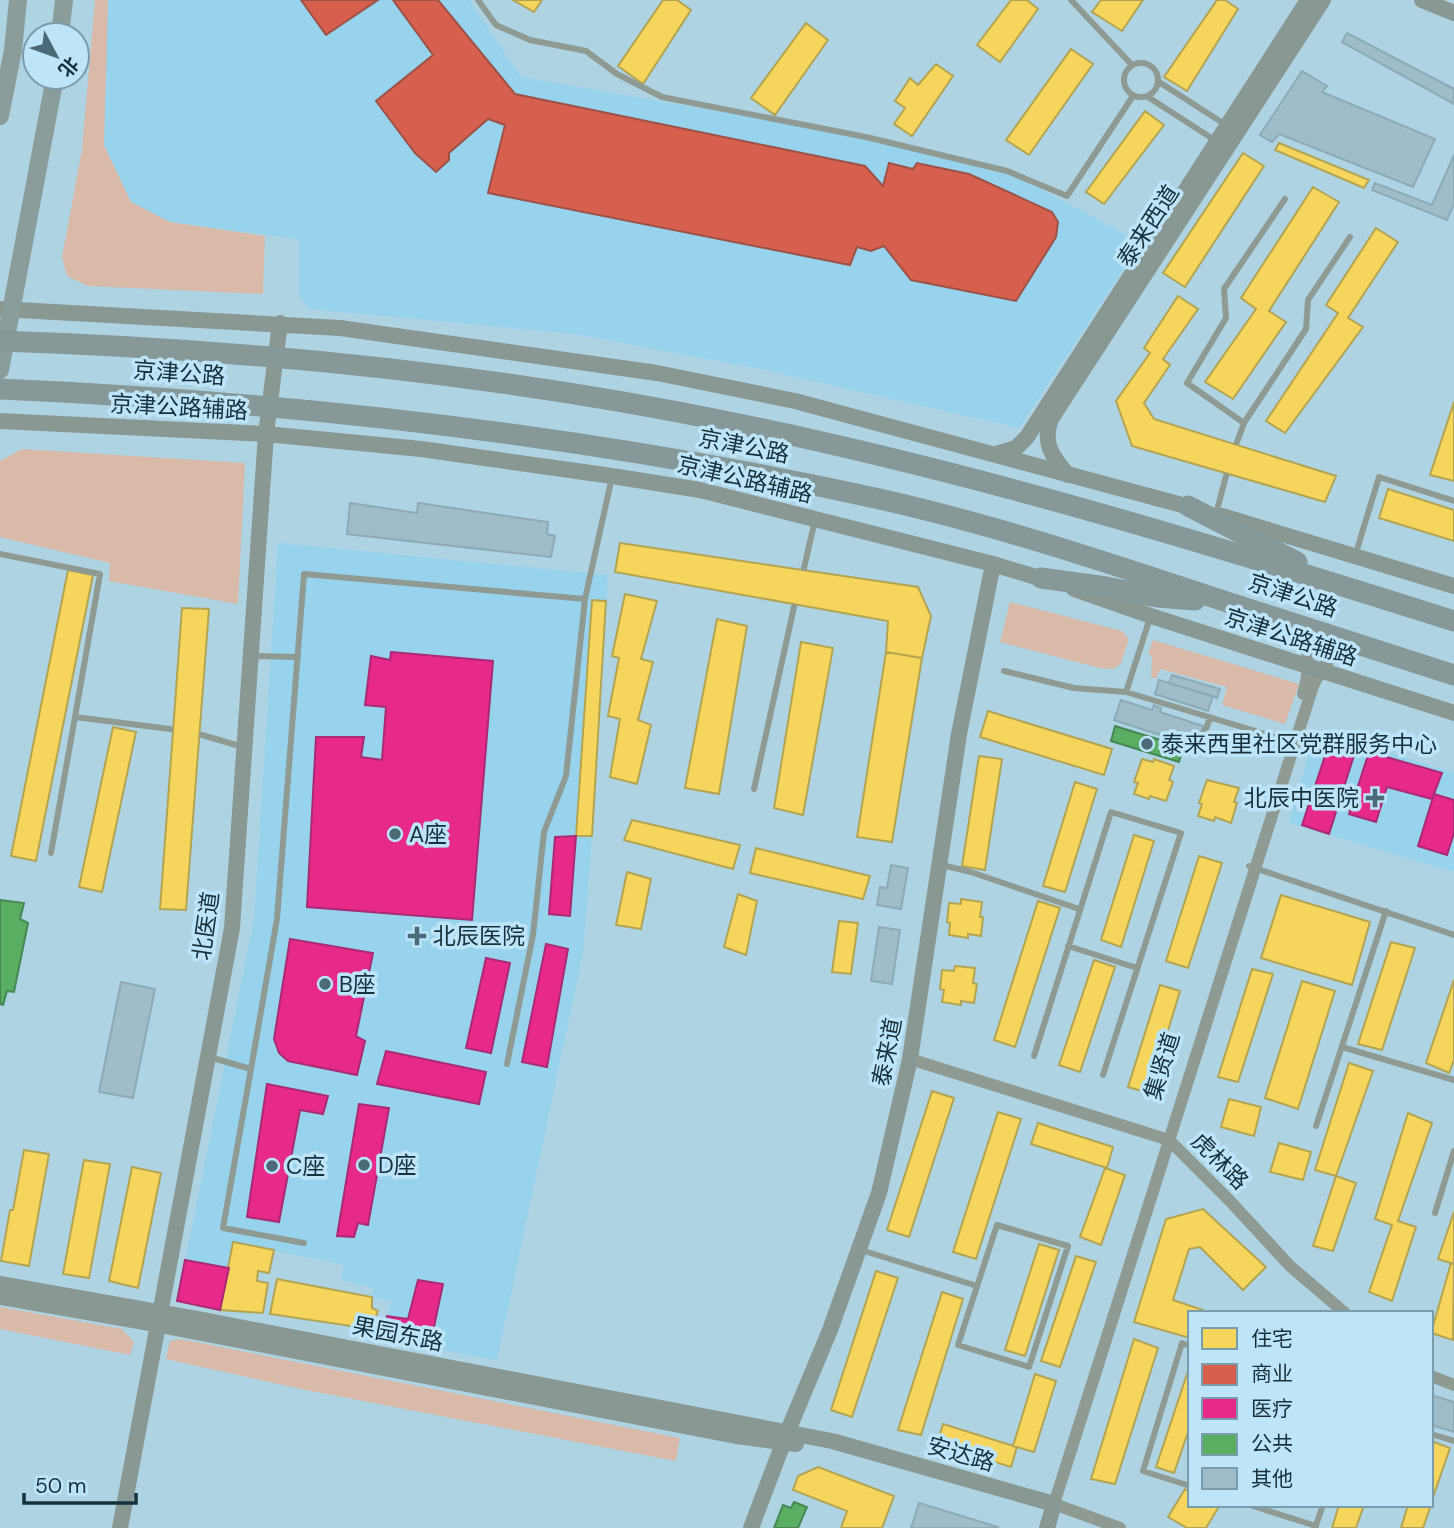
<svg xmlns="http://www.w3.org/2000/svg" width="1454" height="1528" font-family="'DM Sans','Noto Sans SC',sans-serif">
<style>
.built{fill:#97d3ed}
.green{fill:#d9b9a7}
.homes{fill:#f6d55c;stroke:#b2a453;stroke-width:2}
.shops{fill:#d6604d;stroke:#9c5248;stroke-width:2}
.health{fill:#e7298a;stroke:#a82b73;stroke-width:2}
.public{fill:#5aae61;stroke:#458856;stroke-width:2}
.building{fill:#9ebcc9;stroke:#8caab7;stroke-width:2}
.lines{fill:none;stroke-linecap:round;stroke-linejoin:round}
.lane{stroke:#8f9a93;stroke-width:6}
.street{stroke:#8f9a93;stroke-width:12}
.secondary{stroke:#8a9894;stroke-width:16}
.primary{stroke:#8a9d9a;stroke-width:18}
.highway{stroke:#879898;stroke-width:21}
.poi-dot{fill:#4b6a77;stroke:#bde5f7;stroke-width:2.5}
.labels{text-anchor:middle;dominant-baseline:central;stroke-width:7;stroke-linejoin:round;paint-order:stroke}
.street-label{font-size:23px;fill:#15313d;stroke:#bde5f7}
.poi-label{font-size:23px;fill:#15313d;stroke:#bde5f7;text-anchor:start}
</style>
<rect width="100%" height="100%" fill="#aed4e4"/>
<path class="built" d="M108 0H469L521 77 866 137 1007 171 1141 243 1019 428 765 370 575 334 310 309 299 295V239L170 222 131 202 104 145Z
M278 543 608 575 592 839 583 953 497 1360 382 1339 391 1302 372 1297 374 1288 341 1280 344 1265 234 1242 220 1310 177 1301 254 919Z
M1316 729 1454 773V872L1289 823Z"/>
<path class="green" d="M95 0H108L104 145 131 202 170 222 265 236 263 294 88 286 67 276 62 257 82 150Z
M22 449 245 463 238 604 109 581 110 563 0 537V461Z
M1010 602 1122 631 1129 639 1121 663 1114 669 1100 668 1000 642Z
M1153 640 1299 684 1285 724 1222 705 1227 687 1160 669 1156 679 1151 677 1152 656 1148 654Z
M0 1307 122 1329 134 1342 130 1355 0 1329Z
M180 1339 680 1438 676 1461 301 1389 166 1359 170 1341Z"/>
<path class="homes" d="M513 0H542L534 12Z
M663 0H677L691 10 643 84 618 66Z
M1011 0H1027L1038 9 1000 62 977 45Z
M1101 0H1143L1122 31 1092 12Z
M1217 0H1225L1238 9 1187 91 1164 77Z
M806 23 828 40 775 115 751 98Z
M1071 49 1093 64 1029 155 1006 140Z
M936 64 953 76 912 136 894 124 905 108 895 101 910 78 918 85Z
M1145 111 1164 125 1104 204 1086 192Z
M1279 143 1369 180 1364 188 1275 150Z
M1243 153 1264 166 1185 287 1163 273Z
M1313 187 1339 202 1269 311 1286 322 1233 399 1205 382 1256 309 1241 298Z
M1376 228 1398 242 1348 318 1363 327 1285 433 1266 421 1338 313 1326 305Z
M1178 296 1198 309 1163 359 1170 365 1144 403 1154 419 1336 476 1325 502 1132 446 1116 401 1150 353 1144 348Z
M1454 402V481L1430 475Z
M1388 489 1454 510V541L1379 518Z
M620 543 918 587 931 616 922 658 886 652 888 621 615 572Z
M68 570 93 575 36 861 11 856Z
M625 594 657 601 641 659 653 662 638 720 651 725 637 784 610 777 620 719 608 716 619 658 612 656Z
M592 600 606 601 592 836H576Z
M182 608 209 609 186 910 160 909Z
M717 619 747 626 719 794 685 788Z
M801 642 833 648 803 815 774 808Z
M886 652 922 658 892 842 857 837Z
M988 711 1112 749 1104 775 980 737Z
M113 727 136 732 102 892 79 887Z
M979 756 1002 759 985 870 962 866Z
M1142 759 1153 762 1154 759 1174 766 1169 780 1173 782 1166 801 1150 796 1149 799 1134 794 1138 783 1134 782Z
M1207 780 1239 788 1234 802 1237 803 1231 823 1215 817 1214 821 1198 816 1202 804 1199 803Z
M1075 782 1097 789 1065 892 1043 886Z
M632 820 740 845 733 869 624 840Z
M1134 835 1154 841 1121 947 1101 940Z
M756 848 870 876 863 899 750 873Z
M1199 856 1222 863 1188 968 1166 961Z
M627 872 651 879 641 929 616 925Z
M738 894 757 901 746 955 724 947Z
M1281 895 1370 922 1352 985 1261 958Z
M961 899 982 902 980 917H983L981 936 968 934V938L949 935 950 923 947 922 949 903 961 904Z
M1038 901 1060 908 1015 1047 994 1040Z
M839 921 858 923 851 974 832 972Z
M1391 942 1415 948 1382 1050 1358 1044Z
M1094 960 1115 967 1080 1072 1059 1065Z
M955 966 975 968 973 983 977 984 974 1003 961 1001V1005L942 1002 944 990 940 989 942 970 954 971Z
M1252 969 1273 974 1238 1082 1218 1077Z
M1454 980V1060L1449 1073 1426 1063Z
M1302 981 1335 991 1298 1109 1265 1098Z
M1160 985 1180 991 1149 1093 1128 1087Z
M1349 1063 1373 1071 1336 1176 1315 1170Z
M932 1091 954 1098 909 1237 887 1230Z
M1229 1099 1261 1107 1254 1136 1221 1127Z
M998 1112 1021 1119 976 1259 953 1252Z
M1408 1113 1432 1123 1398 1221 1416 1227 1392 1301 1369 1292 1392 1225 1375 1219Z
M1038 1123 1113 1147 1107 1168 1031 1144Z
M1279 1143 1311 1152 1303 1180 1270 1172Z
M24 1150 49 1154 29 1266 1 1261 10 1210H13Z
M84 1160 110 1164 89 1278 63 1274Z
M132 1167 161 1173 138 1288 109 1281Z
M1105 1168 1125 1175 1101 1245 1080 1237Z
M1336 1176 1356 1183 1333 1251 1313 1246Z
M1203 1209 1266 1267 1243 1290 1200 1247 1189 1249 1173 1300 1203 1310V1313H1190V1338L1134 1322 1166 1219Z
M1454 1212V1264L1438 1259Z
M233 1242 274 1250 269 1273 258 1271 257 1281 268 1283 263 1313 220 1310Z
M1039 1244 1059 1250 1025 1356 1005 1350Z
M1076 1256 1096 1262 1060 1367 1041 1361Z
M1451 1263 1454 1264 1453 1340 1431 1333Z
M876 1271 898 1278 852 1417 831 1410Z
M277 1279 372 1297V1308L378 1311 371 1329 270 1314Z
M942 1292 963 1299 921 1435 898 1430Z
M1134 1339 1158 1348 1115 1484 1091 1479Z
M1190 1365V1426L1174 1473 1156 1467Z
M1035 1374 1056 1381 1034 1452 1013 1446Z
M943 1424 1017 1447 1011 1467 937 1444Z
M1431 1441 1450 1448 1431 1503Z
M818 1467 894 1496 882 1528H841L847 1511 793 1490 798 1476Z
M1185 1489 1190 1492V1505H1213L1218 1508 1206 1528H1187L1168 1517Z
M1339 1505H1364L1356 1528H1332Z
M1408 1505H1431L1423 1528H1401Z"/>
<path class="shops" d="M301 0H378L326 35Z
M393 0H438L515 94 865 166 883 186 889 163 913 169 917 163 969 174 1052 212 1058 222 1056 237 1016 301 911 280 884 246 871 251 857 247 850 265 488 193 505 125 488 119 449 153V160L436 172 415 153 376 101 433 55Z"/>
<path class="health" d="M391 652 493 661 472 920 307 907 316 737H364L361 757 382 760 386 707 365 705 371 656 390 660Z
M1331 738 1357 746 1329 834 1302 825Z
M1369 752 1442 773 1432 799 1387 787 1376 822 1349 814Z
M1434 794 1454 800V833L1447 855 1418 846Z
M576 836 570 916 549 914 555 837Z
M290 939 373 953 356 1036 365 1041 357 1075 288 1061 279 1053 274 1039Z
M546 944 568 949 547 1067 522 1062Z
M486 958 510 963 491 1053 466 1048Z
M386 1051 486 1072 479 1104 377 1084Z
M267 1084 328 1096 323 1114 300 1110 279 1222 247 1217Z
M359 1104 389 1108 368 1225 358 1223 354 1237 337 1236Z
M185 1260 229 1268 220 1310 177 1301Z
M418 1280 443 1284 431 1341 384 1331 387 1316 408 1319Z"/>
<path class="public" d="M1115 726 1183 747 1179 762 1111 741Z
M0 900 24 903 20 919 28 923 14 992 7 991 3 1005 0 1004Z
M794 1502 807 1507 798 1528H774L783 1505 791 1508Z"/>
<path class="building" d="M1347 33 1454 89V104L1342 42Z
M1302 71 1327 86 1322 92 1435 139 1413 187 1279 134 1272 142 1260 135Z
M1454 155V204L1447 220 1372 190 1375 183 1432 205Z
M350 503 417 513 418 503 548 522 547 534 555 536 551 557 347 534Z
M1172 675 1220 689 1217 698 1169 683Z
M1159 680 1213 696 1208 711 1155 694Z
M1121 700 1152 710 1154 705 1161 708 1160 712 1203 726 1197 747 1114 720Z
M891 865 908 868 901 909 877 905 880 887 887 888Z
M879 927 900 930 892 984 871 981Z
M121 982 155 989 133 1098 99 1092Z
M1431 1395 1454 1402V1432L1431 1425Z
M919 1503 998 1527V1528H911Z"/>
<g class="lines">
<path class="lane" d="M478 0 496 25 530 40 586 51 617 74 662 97 866 137 1007 171 1067 196 1133 96
M1071 0 1132 65
M1124 80a17 17 0 1 1 34 0a17 17 0 1 1-34 0Z
M1159 82 1226 125
M1148 97 1216 141
M1244 423 1187 383 1226 318 1224 289 1285 199
M1237 442 1244 423 1306 329 1308 300 1350 237
M1216 514 1226 476
M0 554 100 574 75 717 170 729
M1355 556 1379 477 1454 501
M804 568 815 520
M252 656 298 657
M1004 671 1074 688 1126 692 1295 743
M1126 692 1150 618
M202 735 243 747
M1202 741 1210 717
M754 789 794 607
M51 853 75 717
M942 865 971 872 1079 909
M1249 866 1454 935
M1068 946 1137 968
M1342 1047 1454 1080
M1034 1056 1111 812 1181 833 1103 1075
M209 1057 251 1069 223 1228 304 1243
M507 1064 533 935 544 832 566 776 585 599
M251 1069 277 919 304 574 585 599 612 477
M1316 1126 1386 911
M1435 1213 1454 1151
M997 1225 1068 1246 1029 1367 958 1345Z
M861 1250 977 1286
M1190 1346 1182 1343 1143 1471 1190 1486
M1431 1434 1454 1441
M1250 1505 1316 1526
M1315 1528 1323 1505"/>
<path class="street" d="M1293 626C1312 644 1310 670 1303 694
M910 1059 1169 1140 1230 1201 1290 1266 1345 1313
M1431 1376 1454 1385
M1120 1528 1054 1504 1313 686C1322 666 1334 649 1357 645"/>
<path class="secondary" d="M1422 0 1454 13
M0 309 340 328 657 373 795 401 1197 509
M0 421 266 434 421 449 612 476 700 490 993 564 1049 581
M996 454 1016 448 1027 437 1308 0
M1068 475C1052 457 1042 442 1051 419L1323 0
M1222 516 1454 586
M1074 589 1151 616 1454 713
M0 1284 197 1319 832 1441 1054 1504 1047 1528
M0 1297 156 1324 736 1436 796 1444
M120 1528 232 928 266 434 280 323
M751 1528 787 1433 830 1330 879 1193 910 1059 959 734 993 564"/>
<path class="primary" d="M60 35 64 0
M0 116 13 50 18 0
M0 370 55 77"/>
<path class="highway" d="M0 341C243 349 496 374 734 423 978 473 1217 546 1454 621
M0 389C294 402 587 435 875 498 997 525 1115 565 1233 604 1307 628 1381 651 1454 675
M1188 506 1297 562
M1041 578 1106 587 1157 597 1195 600"/>
</g>
<g class="poi-dot">
<circle cx="1147" cy="744" r="7"/>
<path d="M1371.5 787.5h7v7h7v7h-7v7h-7v-7h-7v-7h7z"/>
<circle cx="395" cy="834" r="7"/>
<path d="M413.5 925.5h7v7h7v7h-7v7h-7v-7h-7v-7h7z"/>
<circle cx="325" cy="984" r="7"/>
<circle cx="364" cy="1165" r="7"/>
<circle cx="272" cy="1166" r="7"/>
</g>
<g class="labels">
<g class="street-label">
<text transform="translate(1148 226) rotate(-57)">泰来西道</text>
<text transform="translate(179 373) rotate(4)">京津公路</text>
<text transform="translate(179 407) rotate(3)">京津公路辅路</text>
<text transform="translate(744 446) rotate(11)">京津公路</text>
<text transform="translate(745 479) rotate(13)">京津公路辅路</text>
<text transform="translate(1293 595) rotate(18)">京津公路</text>
<text transform="translate(1291 637) rotate(18)">京津公路辅路</text>
<text transform="translate(206 926) rotate(-82)">北医道</text>
<text transform="translate(887 1052) rotate(-79)">泰来道</text>
<text transform="translate(1162 1066) rotate(-73)">集贤道</text>
<text transform="translate(1220 1161) rotate(45)">虎林路</text>
<text transform="translate(398 1334) rotate(11)">果园东路</text>
<text transform="translate(961 1454) rotate(16)">安达路</text>
</g>
<g class="poi-label">
<text x="1161" y="744">泰来西里社区党群服务中心</text>
<text x="1359" y="798" text-anchor="end">北辰中医院</text>
<text x="409" y="834">A座</text>
<text x="433" y="936">北辰医院</text>
<text x="339" y="984">B座</text>
<text x="378" y="1165">D座</text>
<text x="286" y="1166">C座</text>
</g>
</g>
<rect x="1188" y="1311" width="245" height="196" fill="#bde5f7" stroke="#7a9dad" stroke-width="2"/>
<rect x="1202" y="1328" width="35" height="21" fill="#f6d55c" stroke="#7a9dad" stroke-width="2"/>
<text x="1251" y="1346" font-size="21" fill="#15313d">住宅</text>
<rect x="1202" y="1364" width="35" height="21" fill="#d6604d" stroke="#7a9dad" stroke-width="2"/>
<text x="1251" y="1381" font-size="21" fill="#15313d">商业</text>
<rect x="1202" y="1398" width="35" height="21" fill="#e7298a" stroke="#7a9dad" stroke-width="2"/>
<text x="1251" y="1416" font-size="21" fill="#15313d">医疗</text>
<rect x="1202" y="1434" width="35" height="21" fill="#5aae61" stroke="#7a9dad" stroke-width="2"/>
<text x="1251" y="1451" font-size="21" fill="#15313d">公共</text>
<rect x="1202" y="1468" width="35" height="21" fill="#9ebcc9" stroke="#7a9dad" stroke-width="2"/>
<text x="1251" y="1486" font-size="21" fill="#15313d">其他</text>
<g transform="translate(56 56) rotate(131)"><circle r="33" fill="#bde5f7" stroke="#7a9dad" stroke-width="2"/>
<path d="M0-5L12 26L0 18L-12 26Z" fill="#4b6a77"/>
<text y="-10" font-size="19" font-weight="bold" text-anchor="middle" fill="#15313d">北</text>
</g>
<path d="M24 1493v10h112v-10" fill="none" stroke="#15313d" stroke-width="3.5"/>
<text x="35" y="1493" font-size="21" fill="#15313d" stroke="#bde5f7" stroke-width="5" paint-order="stroke">50 m</text>
</svg>
